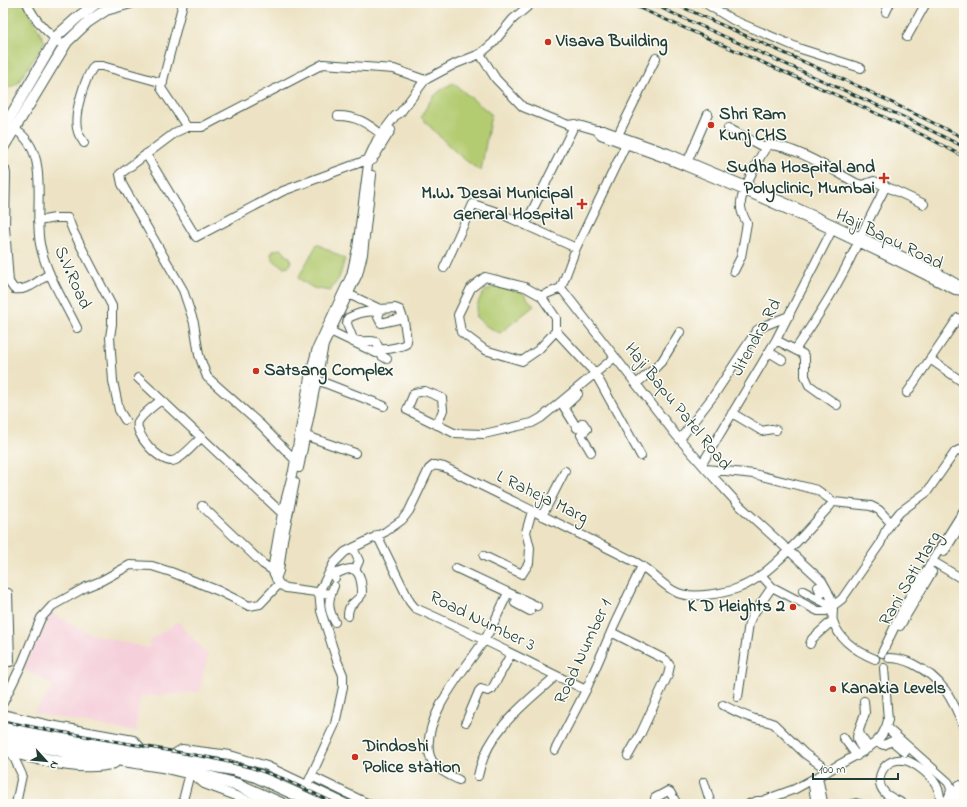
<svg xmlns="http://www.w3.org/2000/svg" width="967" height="807" font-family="'Indie Flower',sans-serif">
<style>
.built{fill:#f5cfda}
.green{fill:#b3cb71;stroke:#698452}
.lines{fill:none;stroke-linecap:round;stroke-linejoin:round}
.minor-casing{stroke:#3e564a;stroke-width:10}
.major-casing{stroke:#3e564a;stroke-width:12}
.highway-casing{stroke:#3e564a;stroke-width:14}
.minor{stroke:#fff;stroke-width:8}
.major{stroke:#fff;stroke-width:10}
.highway{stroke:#fff;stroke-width:12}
.rail-casing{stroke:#1f3d34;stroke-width:3}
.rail{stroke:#fdfcf7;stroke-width:1.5;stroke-dasharray:4.5;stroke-linecap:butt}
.poi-dot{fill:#c8321e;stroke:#fdfcf7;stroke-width:1.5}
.labels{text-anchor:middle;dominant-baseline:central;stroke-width:3;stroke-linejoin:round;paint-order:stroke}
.poi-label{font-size:18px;font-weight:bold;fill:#1f3d34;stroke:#fdfcf7;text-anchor:start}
.street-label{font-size:18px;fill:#1f3d34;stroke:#fdfcf7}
</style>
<rect width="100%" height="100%" fill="#fdfcf7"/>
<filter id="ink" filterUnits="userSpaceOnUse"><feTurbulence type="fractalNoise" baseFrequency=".025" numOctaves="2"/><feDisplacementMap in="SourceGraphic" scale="8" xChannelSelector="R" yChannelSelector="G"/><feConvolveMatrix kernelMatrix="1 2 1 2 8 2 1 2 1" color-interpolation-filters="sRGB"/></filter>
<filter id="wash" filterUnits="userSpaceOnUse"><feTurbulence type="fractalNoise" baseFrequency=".012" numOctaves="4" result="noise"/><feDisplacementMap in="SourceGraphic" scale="16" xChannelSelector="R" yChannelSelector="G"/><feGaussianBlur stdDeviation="0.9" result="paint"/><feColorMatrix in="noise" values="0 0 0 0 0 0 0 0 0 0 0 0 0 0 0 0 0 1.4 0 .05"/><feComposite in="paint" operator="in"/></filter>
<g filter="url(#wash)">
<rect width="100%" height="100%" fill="#ede3c4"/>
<path class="built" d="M51 613 88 633 148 648 150 640 178 622 208 655 199 692 140 697 136 732 33 713 47 696 53 685 23 669Z"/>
<path class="green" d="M3 3H25L45 42 17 84 3 90V20L10 12 3 7Z
M453 83 491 114 481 171C458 157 440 137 421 117 431 98 434 93 453 83Z
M317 244 345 259 339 278 330 291 313 288 298 278Z
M281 249 283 250 287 256 290 257 291 261 289 266 283 267C277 263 272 261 271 254L274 250Z
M499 286 523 293 534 306 500 333 486 326 475 316C479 298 480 290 499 286Z"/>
</g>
<g filter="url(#ink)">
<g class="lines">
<defs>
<path id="minor" d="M27 3C35 22 49 34 64 46
M183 3 161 88 187 127
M705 3 733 20 801 49 861 68
M886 12 890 3
M907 37 926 3
M480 54 496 79 523 107 568 125 575 124 596 130
M338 116C359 116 369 125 385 137
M728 128 765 148
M14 129C52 151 33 207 40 244 46 274 64 301 77 328
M618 135 656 58
M628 140 576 248 561 288 676 435 706 469 739 505 822 581C827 589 833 599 833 609 833 613 832 618 833 621 839 640 858 652 875 659
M84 143C82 139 79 136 78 132 72 116 85 78 94 66H102L163 83
M146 154 196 237 283 191 367 160H373
M375 156 391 130
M686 165 708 114
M3 166 5 169 6 174 5 227 9 282 14 289C28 291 38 281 49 274
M38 221 55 218H68L73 231 112 306V324L110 337 113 381 119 410 125 420
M525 225 575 124
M860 237 886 186
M444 268 473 204 497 212 576 248
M734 271 741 257 747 223C743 216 740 210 741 202 742 191 761 153 768 145 793 145 834 171 856 183L862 185 874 181 924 204
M485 277 525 287 541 296 556 318V331L538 350 522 361 485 350 461 332 458 315 471 288Z
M964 288 937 272 789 204 668 153 603 130H596L601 135C630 146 659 155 687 167 778 204 867 245 955 290L964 291
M344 292 380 309 395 308 400 310 404 321 407 341 406 344C402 346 382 352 379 348 378 346 377 344 376 342 368 339 361 344 353 339L347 324 348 318C356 314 367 310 376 312
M541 296 561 288
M381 309 378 317 381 323 403 318
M328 330 376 353
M556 331 595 373 641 456
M776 340 803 354 805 358V376L809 385 837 405
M382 350 381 354 382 356 387 359
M795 350C819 315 841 281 858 242
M769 352 782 360
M930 359 964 383
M138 378 285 516
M312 378 384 406
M636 384 655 368 662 361 680 332
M907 393 958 318
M578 394 564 407 577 428 583 423 587 429 581 435 591 452
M161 400C155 405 141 415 138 422 134 434 159 462 172 461 181 460 194 444 201 438
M732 413 762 431 772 429 776 430
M437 425 443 410 442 398 425 391 414 393 407 410 454 433 484 434 532 423 541 418 615 357
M301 434 355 453
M680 439 714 395 757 330 766 325 789 316
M299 464 261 425 207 377 199 355 194 323 183 290 122 184 120 174 176 132 187 127H202L323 64 394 69 425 80
M702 464 776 340 834 226
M299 468 324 345 358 274 363 254 372 175
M706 469 754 474 817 490 834 502 871 506 879 510 891 523
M202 506 263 564 272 570 276 571
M542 516 565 471
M377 535 410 602 415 608C473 633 529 663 586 690
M353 548 359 561 355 570
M944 552 964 520
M484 556 522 574 529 563 530 548 526 532 532 511
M932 561 964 580
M456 568 537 606
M761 575 772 587 818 611H826L842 599 880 544 885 532 891 523 900 512 927 492 955 452 959 450H964
M335 578 337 573C341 572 346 569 350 569 361 568 362 586 362 594 356 604 348 602 348 616
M276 579 279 571 283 540 295 482
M334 586C328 600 327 608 335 622
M818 587 821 594
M803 591 833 607
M319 592 334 563 345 552 385 532 402 520 409 511 429 469 434 465 444 467C508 499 573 530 637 563 652 571 663 587 678 593 693 599 727 593 741 587 770 576 808 529 830 506
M8 593 10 662
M331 594 286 588 279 584 272 570 282 513 293 471 309 377 317 348 351 275 357 248 369 157 377 140 395 116 400 113 425 80 455 64 480 54 493 43 513 19 532 3
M515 603 530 611
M900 626 932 572
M611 632 666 660 670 666 668 675 641 733 628 756
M810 644 812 639 832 621
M882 653 907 601 964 510
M889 658C898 658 905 660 913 664 942 678 953 699 964 728
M738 697 749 623 752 616 772 587
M864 701 865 713 859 730 860 735 869 748
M3 703 21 666 41 618 52 606 86 587 101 581 130 565 152 566 171 572 219 591 249 606 260 604 279 584
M723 705C733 710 744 716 755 719 762 721 768 721 774 724L805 754 822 766 827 772
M466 722 479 691 481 689 488 691 492 689 511 654
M886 727 948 782C954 790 949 796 945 804
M858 733C855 740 860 745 864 751
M843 737 857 756
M876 742 884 745 892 741 905 752
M555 750 586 690 614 625 642 566
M11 751 22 775 16 804
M167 758 182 749 230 755 267 766 347 804
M193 775 204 784 258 804
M311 776 369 804
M478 776C487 731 524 704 556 676
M818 777 823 802
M459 780C447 774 431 767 429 752 424 714 464 671 483 642 493 627 500 609 508 593
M812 780 816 804
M704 782 711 804
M307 785 335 724 343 687V675L336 658 321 611 319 592
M182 804 190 773
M658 804 655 798 668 791 670 792 677 804
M749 804 757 801H762L795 789 864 751 876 742 882 735 886 727 888 720 884 668
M852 804 856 803 860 804
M903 804C898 800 890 798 885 793 872 779 885 757 903 760 914 761 935 778 938 789 940 793 940 799 941 804
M954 804 957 795 959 785"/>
<path id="major" d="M3 129 58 35 78 17 97 3
M3 148 67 42 88 22 106 10 131 3"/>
<path id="highway" d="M3 716 50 727 133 742 143 753
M3 727 95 745 233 769 256 776 318 804
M3 738 64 751 162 766 212 778 238 785 281 804
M3 749C36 757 80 772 114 762"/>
</defs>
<use href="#minor" class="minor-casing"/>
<use href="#major" class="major-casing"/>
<use href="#highway" class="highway-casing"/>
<use href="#minor" class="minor"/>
<use href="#major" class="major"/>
<use href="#highway" class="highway"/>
<defs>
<path id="rail" d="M628 3 852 102 927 137 964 157
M650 3 910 120 964 147
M673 3 860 87 964 138
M3 721 38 728 212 758 253 768 284 779 337 804"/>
</defs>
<use href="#rail" class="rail-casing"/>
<use href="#rail" class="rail"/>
</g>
</g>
<g class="poi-dot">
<circle cx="548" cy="42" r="4"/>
<circle cx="711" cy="125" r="4"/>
<path d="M882 172h4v4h4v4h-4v4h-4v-4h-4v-4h4z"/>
<path d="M580 198h4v4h4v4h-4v4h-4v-4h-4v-4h4z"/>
<circle cx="256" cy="371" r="4"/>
<circle cx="793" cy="607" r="4"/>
<circle cx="833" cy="689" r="4"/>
<circle cx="355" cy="757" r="4"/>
</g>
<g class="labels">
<g class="poi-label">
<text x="556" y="42">Visava Building</text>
<text x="719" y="115">Shri Ram<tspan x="719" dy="21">Kunj CHS</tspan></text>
<text x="875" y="168" text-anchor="end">Sudha Hospital and<tspan x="875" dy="21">Polyclinic, Mumbai</tspan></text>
<text x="573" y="194" text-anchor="end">M.W. Desai Municipal<tspan x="573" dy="21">General Hospital</tspan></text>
<text x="264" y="371">Satsang Complex</text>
<text x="785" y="607" text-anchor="end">K D Heights 2</text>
<text x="841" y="689">Kanakia Levels</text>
<text x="363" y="747">Dindoshi<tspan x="363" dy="21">Police station</tspan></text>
</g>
<g class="street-label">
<text transform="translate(889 240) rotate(26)">Haji Bapu Road</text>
<text transform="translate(72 278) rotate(66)">S.V.Road</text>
<text transform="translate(757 338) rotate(-61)">Jitendra Rd</text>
<text transform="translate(677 407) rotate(51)">Haji Bapu Patel Road</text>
<text transform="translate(542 498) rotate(26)">L Raheja Marg</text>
<text transform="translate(911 579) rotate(-60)">Rani Sati Marg</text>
<text transform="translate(482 622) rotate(26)">Road Number 3</text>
<text transform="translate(584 652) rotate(-65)">Road Number 1</text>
</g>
</g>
<rect width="967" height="807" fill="none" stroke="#fdfcf7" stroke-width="16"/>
<g transform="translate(46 761) rotate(117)" stroke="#fdfcf7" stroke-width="3" paint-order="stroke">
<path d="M0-3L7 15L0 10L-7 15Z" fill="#1f3d34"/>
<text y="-6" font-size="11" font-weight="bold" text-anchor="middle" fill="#1f3d34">N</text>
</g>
<path d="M813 773v6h85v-6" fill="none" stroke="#1f3d34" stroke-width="2"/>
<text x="819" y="773" font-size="12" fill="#1f3d34" stroke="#fdfcf7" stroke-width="3" paint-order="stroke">100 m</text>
</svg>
